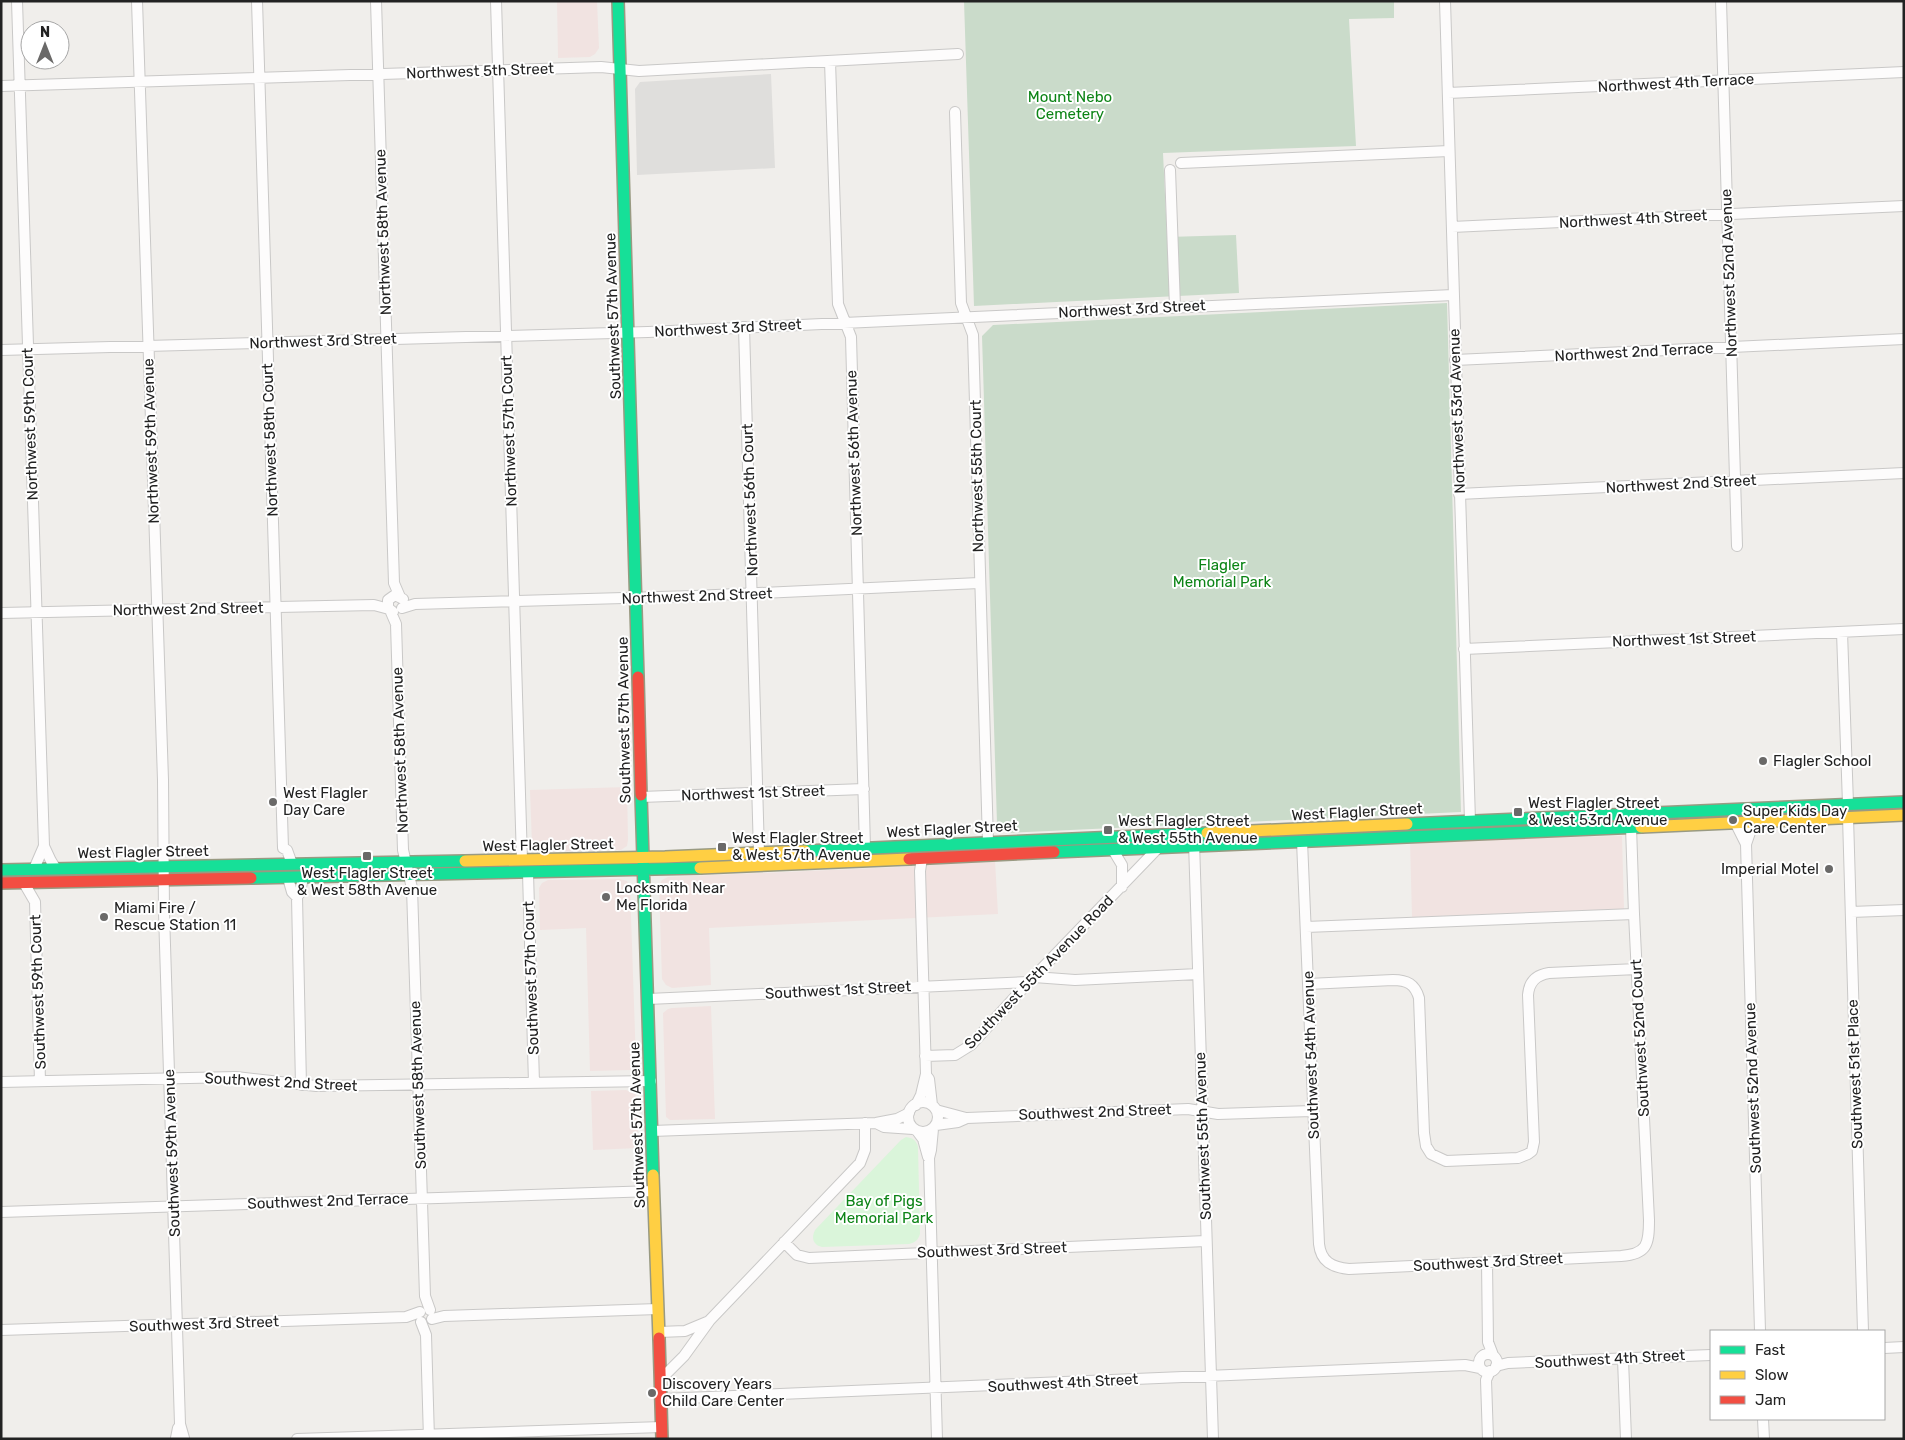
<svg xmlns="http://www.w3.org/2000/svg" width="1905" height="1440" font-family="Rubik,sans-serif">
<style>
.residential{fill:#dfdedc}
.commercial{fill:#f1e3e1}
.cemetery{fill:#cadbca}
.park{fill:#daf5da}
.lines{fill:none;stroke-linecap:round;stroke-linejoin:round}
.street-casing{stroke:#c9c8c7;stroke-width:12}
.fast-casing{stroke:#999a82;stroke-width:14}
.slow-casing{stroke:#999a82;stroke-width:14}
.jam-casing{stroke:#999a82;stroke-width:14}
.street{stroke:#fdfcfc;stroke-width:10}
.fast{stroke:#16e098;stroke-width:11}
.slow{stroke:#ffcf43;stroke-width:11}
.jam{stroke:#f24e42;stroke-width:11}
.poi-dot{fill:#6a6968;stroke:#fff;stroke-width:2}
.labels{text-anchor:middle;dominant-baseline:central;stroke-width:4;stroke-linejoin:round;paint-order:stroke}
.street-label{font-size:15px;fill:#222;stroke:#fff}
.park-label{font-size:15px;fill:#0c8416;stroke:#fff}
.poi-label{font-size:15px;fill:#222;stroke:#fff;text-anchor:start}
</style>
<rect width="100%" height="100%" fill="#f0eeeb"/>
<path class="residential" d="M771 74 775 168 637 175 635 89 640 82Z"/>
<path class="commercial" d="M557 1H597L599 48 595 54 590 57 558 58Z
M627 787 628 840 627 846 621 850 542 852 535 849 532 845 530 790Z
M1622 836 1624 909 1412 917 1410 841Z
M995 861 998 914 709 928 711 985 672 988 666 985 662 979 659 885 662 880 668 877 900 867 934 863Z
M620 879 627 881 630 887 636 1062 634 1067 630 1070 590 1071 586 928 540 930 539 888 542 883 548 880Z
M711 1006 715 1119 670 1120 666 1117 663 1013 668 1009 672 1008Z
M626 1090 635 1094 637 1099 638 1148 593 1150 591 1091Z"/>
<path class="cemetery" d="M964 1H1394V18L1349 19 1356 146 1163 153 1167 237 1236 235 1239 293 974 306Z
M1447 303 1461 812 1007 833 997 824 982 336 993 325Z"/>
<path class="park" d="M906 1137C913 1138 916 1140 918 1147L920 1234C918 1240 916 1242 909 1244L822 1247C813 1245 811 1238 815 1230L901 1140Z"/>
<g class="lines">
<defs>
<path id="street" d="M17 1 44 846 51 861 56 869
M137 1 163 780 164 913 180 1424 184 1438
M257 1 283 848 287 850 292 864
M376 1 394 583 400 597
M496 1 522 860
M1445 1 1470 821
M1721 1 1737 546
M830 61 838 304 851 337 865 848
M1 86 601 67 639 71 958 54
M1448 93 1904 72
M955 112 961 303 973 335 988 842
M1181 163 1449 151
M1170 170 1175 307
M1452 227 1904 206
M744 327 759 853
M1 350 648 332 1453 295
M1455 360 1904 339
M1459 494 1904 473
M402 608 415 604 694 596 979 583
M390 610 396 624 403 850 412 888 425 1296 430 1310
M393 612 388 608V600L395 595 403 599
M1 613 374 605 389 609
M1842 632 1848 804
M1464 649 1904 629
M641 797 864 789
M1848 817 1863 1331
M1754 821 1746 844 1760 1331
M1735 822 1746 844
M1302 841 1319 1244C1321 1262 1332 1267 1349 1269L1621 1256C1647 1254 1649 1245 1649 1220L1634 914 1631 827
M1194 842 1213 1439
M1113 850 1122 865V887
M34 869 44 846
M528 873 534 1083
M288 878 292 892 297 897
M24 883 35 902 40 1081
M1851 912 1904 910
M1306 927 1634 914
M1034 977 1075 980 1198 974
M1308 984 1393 980C1407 980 1415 984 1419 998L1424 1133 1426 1146 1431 1154 1446 1161 1518 1158 1528 1154 1532 1151 1534 1142 1528 995C1529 982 1536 975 1549 973L1637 969
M648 999 1029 982
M925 1056 955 1055 971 1045 1026 985 1158 848
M926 1075 929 1079 932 1105
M1 1082 236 1077 316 1086 651 1081
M301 1085 297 897 300 893 303 877
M908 1117a15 15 0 1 1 30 0a15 15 0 1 1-30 0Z
M916 1105 921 1095 926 1074 920 871 922 858
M936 1110 966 1118
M876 1123 884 1127 913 1129
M936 1125 958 1122 967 1118 1188 1109 1218 1114 1313 1111
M933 1129 931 1150 929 1158 937 1439
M652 1131 876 1123 897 1119 909 1113
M917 1131 923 1139 928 1157
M1 1212 654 1191
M784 1242 797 1255 809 1258 1206 1241
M1487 1262 1488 1342 1493 1355
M432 1319 444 1316 658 1309
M421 1322 426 1335 429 1439
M1 1330 406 1317 420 1312
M659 1332 685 1331 709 1321
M1884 1348 1904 1347
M1479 1363a9 9 0 1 1 18 0a9 9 0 1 1-18 0Z
M1623 1359 1626 1439
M1496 1366 1508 1363 1711 1355
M661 1379 684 1356 710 1320 860 1163 865 1150V1123
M661 1399 1465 1365 1480 1368
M1763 1419 1764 1439
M176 1438 178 1428 180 1426
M297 1439 662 1427
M1488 1439 1486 1380 1490 1371"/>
<path id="fast" d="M618 1 638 677
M641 795 653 1175
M1407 824 1904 802
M805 851 1207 833
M1054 852 1641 827
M1 870 465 861
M251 878 700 868"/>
<path id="slow" d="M1641 827 1904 815
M1207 833 1407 824
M465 861 665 857 805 851
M700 868 909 859
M653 1175 659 1338"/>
<path id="jam" d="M638 677 641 795
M909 859 1054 852
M1 883 251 878
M659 1338 662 1439"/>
</defs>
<use href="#street" class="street-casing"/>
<use href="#fast" class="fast-casing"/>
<use href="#slow" class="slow-casing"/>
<use href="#jam" class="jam-casing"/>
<use href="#street" class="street"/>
<use href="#fast" class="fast"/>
<use href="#slow" class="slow"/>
<use href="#jam" class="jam"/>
</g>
<g class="poi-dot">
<circle cx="1763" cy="761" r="5"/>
<circle cx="273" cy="802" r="5"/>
<rect x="1513" y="807" width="10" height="10" rx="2.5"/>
<circle cx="1733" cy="820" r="5"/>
<rect x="1103" y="825" width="10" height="10" rx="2.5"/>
<rect x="717" y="842" width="10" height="10" rx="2.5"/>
<rect x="362" y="851" width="10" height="10" rx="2.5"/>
<circle cx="1829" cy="869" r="5"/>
<circle cx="606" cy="897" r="5"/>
<circle cx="104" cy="917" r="5"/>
<circle cx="652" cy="1393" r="5"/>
</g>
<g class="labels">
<g class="street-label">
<text transform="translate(480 71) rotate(-2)">Northwest 5th Street</text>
<text transform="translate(1676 83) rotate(-3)">Northwest 4th Terrace</text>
<text transform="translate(1633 219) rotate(-3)">Northwest 4th Street</text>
<text transform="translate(383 232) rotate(-92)">Northwest 58th Avenue</text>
<text transform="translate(1729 273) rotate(-92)">Northwest 52nd Avenue</text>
<text transform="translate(1132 309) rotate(-3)">Northwest 3rd Street</text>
<text transform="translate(613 316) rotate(-92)">Southwest 57th Avenue</text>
<text transform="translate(728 328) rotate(-3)">Northwest 3rd Street</text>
<text transform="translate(323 341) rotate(-2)">Northwest 3rd Street</text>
<text transform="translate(1634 352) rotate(-3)">Northwest 2nd Terrace</text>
<text transform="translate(1457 411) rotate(-92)">Northwest 53rd Avenue</text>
<text transform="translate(30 424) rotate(-92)">Northwest 59th Court</text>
<text transform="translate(509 431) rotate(-92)">Northwest 57th Court</text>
<text transform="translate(270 440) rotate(-92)">Northwest 58th Court</text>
<text transform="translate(151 441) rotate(-92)">Northwest 59th Avenue</text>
<text transform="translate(854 453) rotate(-92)">Northwest 56th Avenue</text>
<text transform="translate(977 476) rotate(-91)">Northwest 55th Court</text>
<text transform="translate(1681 484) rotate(-3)">Northwest 2nd Street</text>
<text transform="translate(750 500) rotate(-92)">Northwest 56th Court</text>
<text transform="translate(697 596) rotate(-2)">Northwest 2nd Street</text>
<text transform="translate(188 609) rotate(-1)">Northwest 2nd Street</text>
<text transform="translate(1684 639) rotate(-2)">Northwest 1st Street</text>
<text transform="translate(624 720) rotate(-91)">Southwest 57th Avenue</text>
<text transform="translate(400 750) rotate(-92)">Northwest 58th Avenue</text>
<text transform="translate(753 793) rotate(-2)">Northwest 1st Street</text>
<text transform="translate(1357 812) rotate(-3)">West Flagler Street</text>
<text transform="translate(952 829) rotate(-3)">West Flagler Street</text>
<text transform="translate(548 845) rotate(-1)">West Flagler Street</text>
<text transform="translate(143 852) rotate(-1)">West Flagler Street</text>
<text transform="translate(1039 972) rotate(-46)">Southwest 55th Avenue Road</text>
<text transform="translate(531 978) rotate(-92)">Southwest 57th Court</text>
<text transform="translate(838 990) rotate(-3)">Southwest 1st Street</text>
<text transform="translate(38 992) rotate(-92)">Southwest 59th Court</text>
<text transform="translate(1640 1038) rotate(-93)">Southwest 52nd Court</text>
<text transform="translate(1311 1055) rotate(-92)">Southwest 54th Avenue</text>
<text transform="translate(1855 1074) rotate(-92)">Southwest 51st Place</text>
<text transform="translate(281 1082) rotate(3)">Southwest 2nd Street</text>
<text transform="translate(418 1085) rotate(-92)">Southwest 58th Avenue</text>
<text transform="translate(1753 1088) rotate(-92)">Southwest 52nd Avenue</text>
<text transform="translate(1095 1112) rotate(-2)">Southwest 2nd Street</text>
<text transform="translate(637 1125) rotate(-92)">Southwest 57th Avenue</text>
<text transform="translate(1203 1136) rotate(-92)">Southwest 55th Avenue</text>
<text transform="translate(172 1153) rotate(-92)">Southwest 59th Avenue</text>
<text transform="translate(328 1201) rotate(-2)">Southwest 2nd Terrace</text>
<text transform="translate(992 1250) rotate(-2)">Southwest 3rd Street</text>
<text transform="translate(1488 1262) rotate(-3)">Southwest 3rd Street</text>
<text transform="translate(204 1324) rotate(-2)">Southwest 3rd Street</text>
<text transform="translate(1610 1359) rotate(-3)">Southwest 4th Street</text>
<text transform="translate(1063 1383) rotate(-3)">Southwest 4th Street</text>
</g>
<g class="park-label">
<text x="1070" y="97">Mount Nebo<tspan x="1070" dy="17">Cemetery</tspan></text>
<text x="1222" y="565">Flagler<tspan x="1222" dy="17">Memorial Park</tspan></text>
<text x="884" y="1201">Bay of Pigs<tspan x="884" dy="17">Memorial Park</tspan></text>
</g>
<g class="poi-label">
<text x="1773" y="761">Flagler School</text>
<text x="283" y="793">West Flagler<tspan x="283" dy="17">Day Care</tspan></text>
<text x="1528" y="803">West Flagler Street<tspan x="1528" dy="17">&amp; West 53rd Avenue</tspan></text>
<text x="1743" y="811">Super Kids Day<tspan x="1743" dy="17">Care Center</tspan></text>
<text x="1118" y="821">West Flagler Street<tspan x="1118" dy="17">&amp; West 55th Avenue</tspan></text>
<text x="732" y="838">West Flagler Street<tspan x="732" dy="17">&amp; West 57th Avenue</tspan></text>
<text x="1819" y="869" text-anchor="end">Imperial Motel</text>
<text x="367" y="873" text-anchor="middle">West Flagler Street<tspan x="367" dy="17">&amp; West 58th Avenue</tspan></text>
<text x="616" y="888">Locksmith Near<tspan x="616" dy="17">Me Florida</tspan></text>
<text x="114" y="908">Miami Fire /<tspan x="114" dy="17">Rescue Station 11</tspan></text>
<text x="662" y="1384">Discovery Years<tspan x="662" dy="17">Child Care Center</tspan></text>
</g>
</g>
<rect width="1905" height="1440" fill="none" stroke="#222222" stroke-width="5"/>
<rect x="1710" y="1330" width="175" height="90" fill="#ffffff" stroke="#a7a7a7"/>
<rect x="1720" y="1346" width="25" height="8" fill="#16e098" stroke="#a7a7a7"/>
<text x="1755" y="1355" font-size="15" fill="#222222">Fast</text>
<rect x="1720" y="1371" width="25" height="8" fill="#ffcf43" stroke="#a7a7a7"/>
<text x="1755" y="1380" font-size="15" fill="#222222">Slow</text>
<rect x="1720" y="1396" width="25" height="8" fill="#f24e42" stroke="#a7a7a7"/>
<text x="1755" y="1405" font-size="15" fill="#222222">Jam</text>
<g transform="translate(45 45)"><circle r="24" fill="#ffffff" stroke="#a7a7a7"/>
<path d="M0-4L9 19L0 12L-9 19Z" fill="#6a6968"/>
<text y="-8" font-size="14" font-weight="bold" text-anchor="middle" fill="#222222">N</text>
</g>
</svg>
